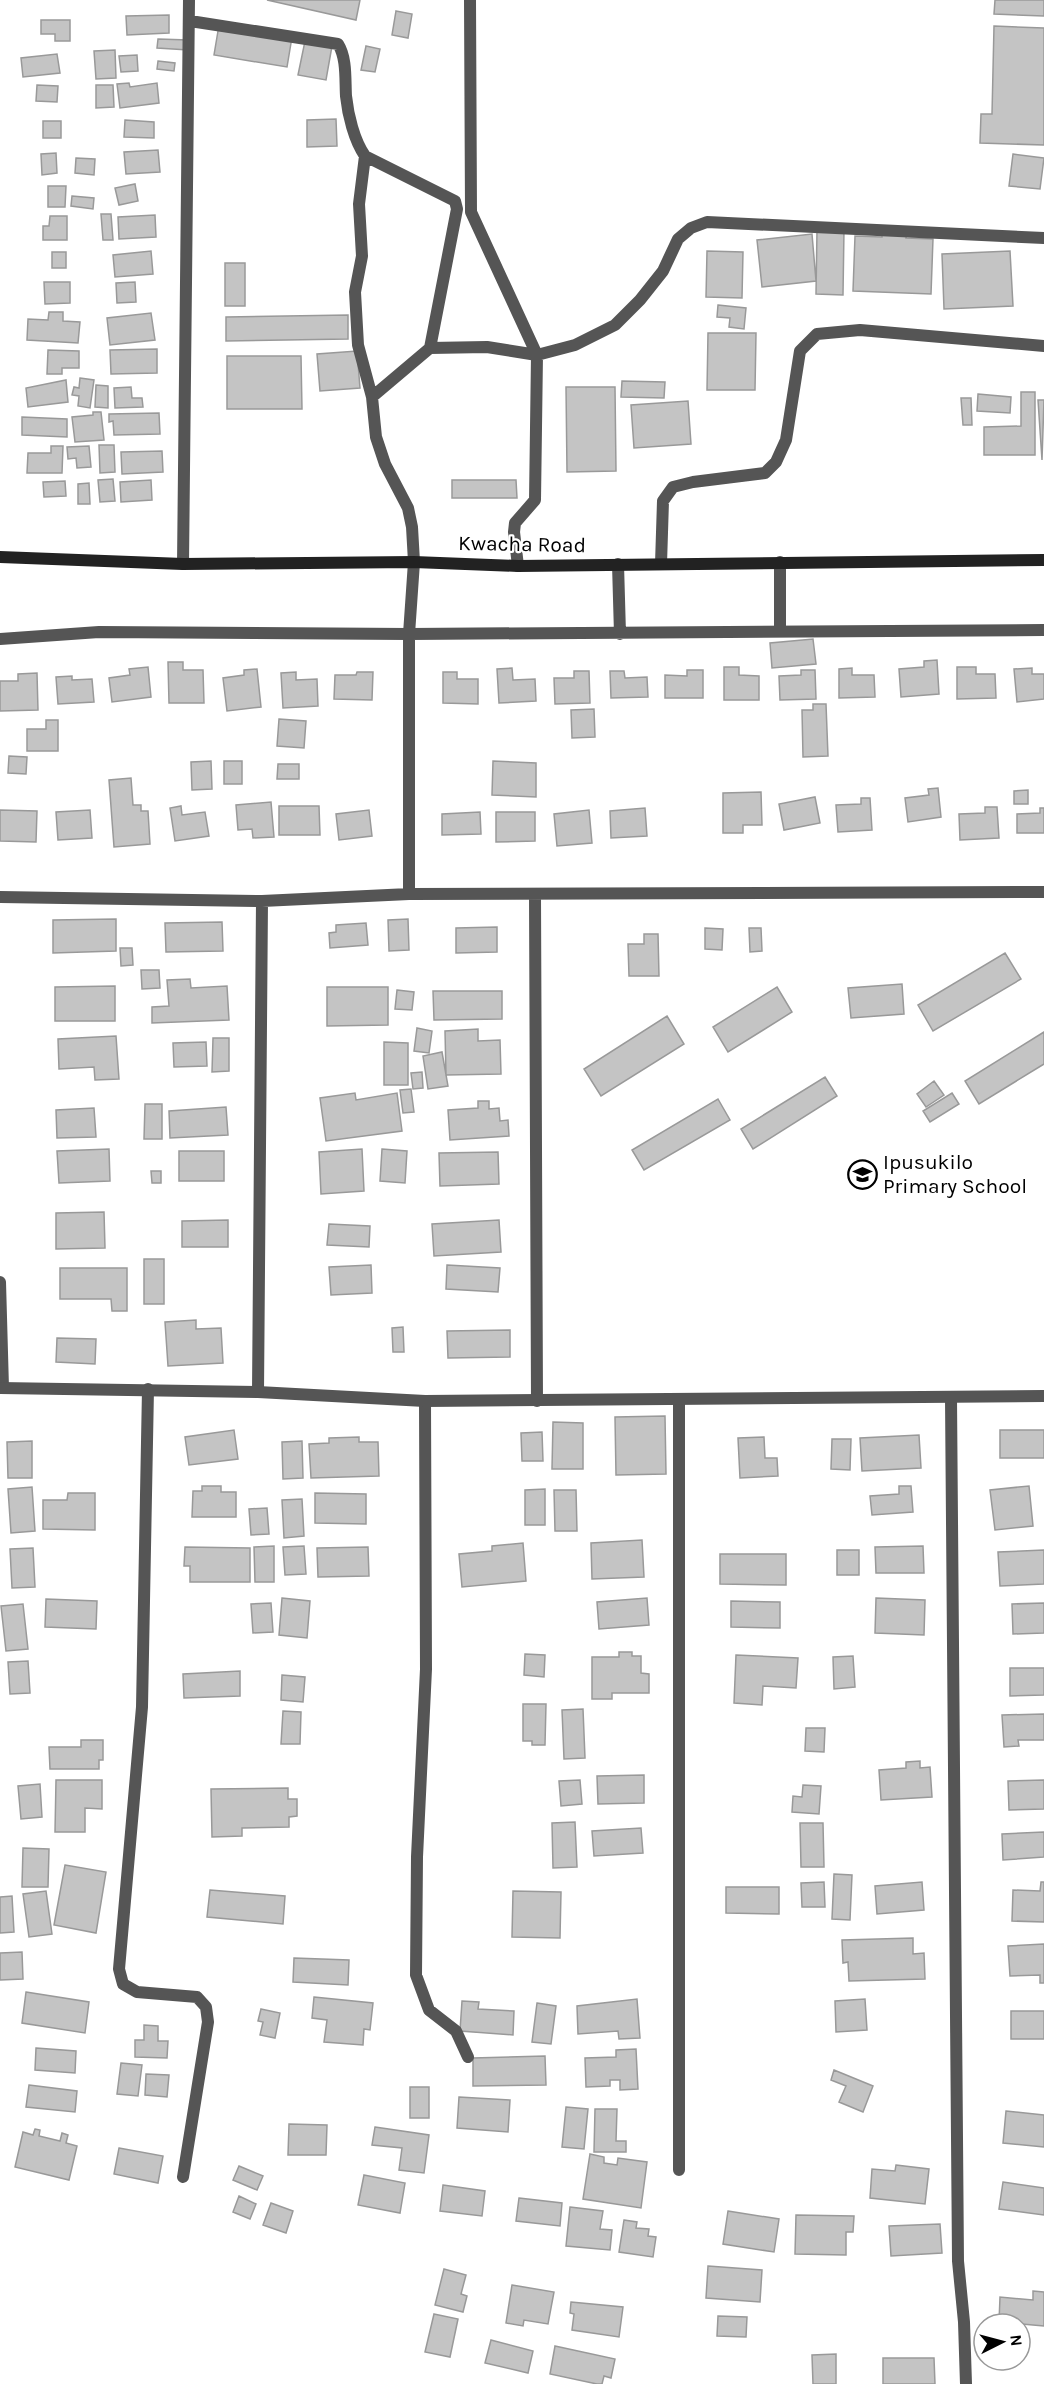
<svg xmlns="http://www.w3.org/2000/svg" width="1044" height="2384" font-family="Karla,sans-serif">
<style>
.building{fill:#c4c4c4;stroke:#999;stroke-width:1.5}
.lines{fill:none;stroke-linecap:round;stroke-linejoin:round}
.minor{stroke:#555;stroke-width:12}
.tertiary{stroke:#555;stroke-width:12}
.secondary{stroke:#222;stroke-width:12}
.labels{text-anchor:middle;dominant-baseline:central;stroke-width:4.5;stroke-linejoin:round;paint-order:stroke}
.street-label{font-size:21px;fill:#000;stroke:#fff}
.poi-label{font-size:21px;fill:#000;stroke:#fff;text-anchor:start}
</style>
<rect width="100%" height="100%" fill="#fff"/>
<path class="building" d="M267 0H360L356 20Z
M995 0H1044V16L994 14Z
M396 11 412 14 408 38 392 35Z
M169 15V33L127 35 126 16Z
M41 20H70V41H55V34H41Z
M219 25 292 37 287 67 214 55Z
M994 26 1044 28V145L980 143 981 114H992Z
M158 39 188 40V50L157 48Z
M305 41 332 46 326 80 298 75Z
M366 46 380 49 375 72 361 70Z
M115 50 116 78 96 79 94 51Z
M57 54 60 73 23 77 21 58Z
M137 55 138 71 121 72 119 56Z
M158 61 175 63 174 71 157 69Z
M129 83 130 87 157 83 159 103 120 108 117 84Z
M37 85 58 86 57 102 36 101Z
M96 85H113L114 107 96 108Z
M336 119 337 146 307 147V120Z
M125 120 154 122V138L124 137Z
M43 121H61V138H43Z
M158 150 160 172 126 174 124 152Z
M56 153 57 173 42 175 41 154Z
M1013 154 1044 158 1040 189 1009 186Z
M76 158 95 159 94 175 75 173Z
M135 184 138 201 119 205 115 188Z
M48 186H66L65 207H48Z
M72 196 94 198 93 209 71 206Z
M101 214H111L113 240H103Z
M155 215 156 237 119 239 118 217Z
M50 216H67V240H43V226H49Z
M882 229 907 230 906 238 933 239 931 294 853 291 855 236 882 237Z
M817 230H844L843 295 816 294Z
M812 234 816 281 762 287 757 240Z
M151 251 153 274 115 277 113 255Z
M707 251 743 252 742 298 706 297Z
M1010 251 1013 306 944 309 942 254Z
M52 252H66V268H52Z
M225 263H245V306H225Z
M44 282H70V303L45 304Z
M135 282 136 302 117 303 116 283Z
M718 305 746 308 744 329 729 327 730 318 717 317Z
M49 312H63V321L80 322 78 343 27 340 28 319 48 320Z
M151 313 155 340 110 345 107 318Z
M348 315V339L226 341V317Z
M708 333H756L755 390H707Z
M157 349V373L111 374 110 350Z
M48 350 79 351V368H62V374H47Z
M357 351 360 388 320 391 317 354Z
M227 356H301L302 409H227Z
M80 378 94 380 90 408 78 406 79 396 72 395 74 387 79 388Z
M66 380 68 402 28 407 26 388Z
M622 381 665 382 664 398 621 397Z
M96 385 108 386V408L95 407Z
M131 387 132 398H142L143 407 115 408 114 388Z
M566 387H615L616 471 567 472Z
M1021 392H1035V455H984V427L1021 426Z
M978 394 1011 397 1010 413 977 411Z
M961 398H971L972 425H963Z
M1038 400H1044L1042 460Z
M688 401 691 444 634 448 631 405Z
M93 412H101L104 440 75 442 72 417 93 415Z
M159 413 160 434 114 435 113 421 109 422V414Z
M22 417 67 419V437L22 435Z
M99 445H114L115 472 100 473Z
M51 446H63L62 473H27L28 453H51Z
M89 446 91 467 77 468 76 458 68 459 67 447Z
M162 451 163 472 122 474 121 452Z
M113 479 115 501 100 502 98 480Z
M151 480 152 500 121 502 120 482Z
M452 480H516L517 498H452Z
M65 481 66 496 44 497 43 482Z
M89 483 90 504H78V484Z
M813 639 816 664 772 668 770 643Z
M937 660 939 694 901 697 899 669 924 667V661Z
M168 662H183V670H203L204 703H169Z
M148 667 151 697 112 702 109 678 130 675 129 669Z
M724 667H739V675L759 676V700H724Z
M957 667H976V674H995L996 698 957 699Z
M512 668 513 680 535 679 536 701 499 703 497 669Z
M852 668V675H874L875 697 839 698V669Z
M1032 668V674H1044V699L1017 702 1014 669Z
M257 669 261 707 227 711 223 678 244 675V670Z
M687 670H703V698H665V675L687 676Z
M801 670H815L816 699 780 700 779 676 801 675Z
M574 671H589L590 703 555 704 554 678H574Z
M610 671H624L625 678 647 677 648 697 611 698Z
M296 672V680L317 679 318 706 283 708 281 673Z
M357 672H373L372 700 334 699 335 675H356Z
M443 672H457V679H478V704L443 703Z
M37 673 38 710 0 711V681H18V674Z
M72 676V680L92 679 94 702 58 704 56 677Z
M813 704H826L828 756 803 757 802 710H813Z
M594 709 595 737 572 738 571 710Z
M279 719 306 721 304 748 277 746Z
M46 720H58V751H27V729H46Z
M9 756 27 757 26 774 8 773Z
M211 761 212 789 192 790 191 762Z
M224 761H242V784H224Z
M493 761 536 763V797L492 795Z
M278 764H299V779H277Z
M131 778 133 805H141V811H148L150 844 114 847 109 780Z
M938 788 941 817 908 822 905 798 929 795 928 789Z
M1028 790V804H1014V791Z
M761 792 762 825H743V833H723V793Z
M815 797 820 823 784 830 779 804Z
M861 798H870L872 830 838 832 836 805 861 804Z
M271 802 274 837 253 838 252 829 238 830 236 805Z
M181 806 182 815 205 812 209 836 175 841 170 808Z
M279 806H319L320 835H279Z
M985 807H997L999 838 960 840 959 814 985 813Z
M645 808 647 836 611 838 610 811Z
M1040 808H1044V833H1017V814L1040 813Z
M0 810 37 811 36 842 0 841Z
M90 810 92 838 58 840 56 812Z
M369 810 372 836 339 840 336 814Z
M589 810 592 843 557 846 554 814Z
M480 812 481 834 442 835V814Z
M496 812H535V841L496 842Z
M116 919V951L53 953V920Z
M408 919 409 950 389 951 388 920Z
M222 922 223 951 166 952 165 923Z
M366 923 368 945 330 948 329 933 336 932V925Z
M497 927V952L456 953V928Z
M705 928 723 929 722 950 705 949Z
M749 928H761L762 951 750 952Z
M644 934H658L659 976H629L628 944H644Z
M120 948H132L133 965 121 966Z
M1005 953 1021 979 933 1031 918 1005Z
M141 970H159L160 988 142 989Z
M190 979 191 988 227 986 229 1020 152 1023V1007L169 1006 167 980Z
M902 984 904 1014 851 1018 848 988Z
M115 986V1021H55V987Z
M327 987H388V1025L327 1026Z
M777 987 792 1012 728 1052 713 1027Z
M397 990 414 992 412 1010 395 1009Z
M433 991H502V1019L434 1020Z
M667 1016 684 1044 601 1096 584 1069Z
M417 1028 432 1031 429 1053 414 1051Z
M478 1029V1041L500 1040 501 1074 446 1075 445 1031Z
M1044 1032V1064L979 1104 965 1081Z
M116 1036 119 1079 95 1080 94 1067 59 1069 58 1039Z
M213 1038H229V1071L212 1072Z
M206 1042 207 1066 174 1067 173 1043Z
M384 1042 408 1043V1085H384Z
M442 1052 448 1086 428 1089 423 1056Z
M422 1072 423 1088 413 1089 411 1073Z
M825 1077 837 1096 753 1149 741 1129Z
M934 1081 944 1095 926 1107 917 1094Z
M411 1089 414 1112 403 1113 400 1090Z
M355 1093 356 1100 397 1093 402 1131 326 1141 320 1098Z
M952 1093 959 1104 930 1122 923 1111Z
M718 1099 730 1120 644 1170 632 1150Z
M478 1101H489V1109L499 1108 500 1121 508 1120 509 1136 450 1140 448 1110 478 1108Z
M145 1104H162V1139H144Z
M226 1107 228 1135 170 1138 169 1111Z
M94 1108 96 1137 57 1138 56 1110Z
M109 1149 110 1181 59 1183 57 1151Z
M362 1149 364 1191 321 1194 319 1152Z
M382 1149 407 1151 405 1183 380 1181Z
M179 1151H224V1181H179Z
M498 1152 499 1184 440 1186 439 1153Z
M151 1171H161V1183H152Z
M104 1212 105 1248 56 1249V1213Z
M228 1220V1247H182V1221Z
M499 1220 501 1252 434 1256 432 1224Z
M329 1224 370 1226 369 1247 327 1245Z
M144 1259H164V1304H144Z
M371 1265 372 1293 331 1295 329 1267Z
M447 1265 500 1268 498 1292 446 1289Z
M60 1268H127V1311H112L111 1299H60Z
M196 1320V1329L221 1328 223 1363 168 1366 165 1322Z
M403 1327 404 1352H393L392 1328Z
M510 1330V1357L448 1358 447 1331Z
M57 1338 96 1339 95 1364 56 1362Z
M665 1416 666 1474 616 1475 615 1417Z
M553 1422 583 1423V1469H552Z
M234 1430 238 1459 189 1465 185 1437Z
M1000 1430H1044V1458H1000Z
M542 1432 543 1461H522L521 1433Z
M919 1435 921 1468 862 1471 860 1438Z
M359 1437V1442H378L379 1476 311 1478 309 1444 329 1443V1438Z
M764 1437 765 1458H777L778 1476 740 1478 738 1438Z
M832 1439H851L850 1470 831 1469Z
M32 1441V1478H8L7 1442Z
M302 1441 303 1478 283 1479 282 1442Z
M202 1486H221V1492H236V1517H192L193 1491H202Z
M899 1486H911L913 1512 872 1515 870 1496 899 1494Z
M1029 1486 1033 1526 995 1530 990 1490Z
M32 1487 35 1531 11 1533 8 1489Z
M545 1489V1525H525V1490Z
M554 1490H576L577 1531H555Z
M68 1493H95V1530L43 1529V1500H67Z
M315 1493 366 1494V1524L315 1523Z
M302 1499 304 1536 284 1538 282 1500Z
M267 1508 269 1534 251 1535 249 1509Z
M642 1540 644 1577 592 1579 591 1543Z
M523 1543 526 1581 462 1587 459 1554 492 1551V1546Z
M274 1546V1582H255L254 1547Z
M304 1546 306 1574 285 1575 283 1547Z
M923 1546 924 1573H876L875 1547Z
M185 1547 250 1548V1582H190V1566H184Z
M368 1547 369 1576 318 1577 317 1548Z
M33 1548 35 1587 12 1588 10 1549Z
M837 1550H859V1575H837Z
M1044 1550V1584L1000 1586 998 1552Z
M720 1554H786V1585L720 1584Z
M282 1598 310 1601 307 1638 279 1635Z
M647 1598 649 1625 599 1629 597 1602Z
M876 1598 925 1600 924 1635 875 1633Z
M46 1599 97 1601 96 1629 45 1627Z
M731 1601 780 1602V1628L731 1627Z
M271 1603 273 1632 253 1633 251 1604Z
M1044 1603V1633L1013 1634 1012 1604Z
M23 1604 28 1649 6 1651 1 1606Z
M619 1652H632V1656H641V1673L649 1674V1693H612V1699H592V1657H619Z
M525 1654 545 1655 544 1677 524 1675Z
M736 1655 798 1658 796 1688 763 1686 762 1705 734 1703Z
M853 1656 855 1687 834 1689 833 1657Z
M28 1661 30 1693 10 1694 8 1662Z
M1010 1668H1044V1695L1010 1696Z
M240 1671V1696L184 1698 183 1674Z
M282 1675 305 1677 303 1702 281 1700Z
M523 1704H546L545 1745H532V1741H523Z
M583 1709 585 1758 564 1759 562 1710Z
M283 1711 301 1712 300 1744H281Z
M1044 1714V1740H1018L1019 1746 1004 1747 1002 1715Z
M806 1728H825L824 1752 805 1751Z
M81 1740H103V1760H99V1769H50L49 1747H81Z
M920 1761V1768L930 1767 932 1797 881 1800 879 1770 906 1768V1762Z
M644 1775V1803L598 1804 597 1776Z
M56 1780H102V1809L85 1808V1832H55Z
M580 1780 582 1804 561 1806 559 1781Z
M1044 1780V1809L1009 1810 1008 1781Z
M40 1784 42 1817 21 1819 18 1786Z
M803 1785 821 1786 819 1814 792 1812 793 1796 802 1797Z
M288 1788V1799H297V1816L289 1817V1827L242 1828V1836L212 1837 211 1789Z
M575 1822 577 1867 553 1868 552 1823Z
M800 1823H823L824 1867H801Z
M641 1828 643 1853 594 1856 592 1831Z
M1044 1832V1857L1003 1860 1002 1834Z
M23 1848 49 1849 48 1887H22Z
M65 1865 106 1872 96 1933 54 1925Z
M834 1874 852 1875 850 1920 832 1919Z
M824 1882 825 1907H802L801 1883Z
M922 1882 924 1910 877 1914 875 1886Z
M1041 1882H1044V1922L1012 1921 1013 1890 1040 1891Z
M726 1887H779V1914L726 1913Z
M210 1890 285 1896 283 1924 207 1917Z
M46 1891 52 1934 29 1937 23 1894Z
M513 1891 561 1892 560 1938 512 1937Z
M12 1896 14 1932 0 1933V1897Z
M913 1938V1954L924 1953 925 1979 849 1981 848 1962 843 1963 842 1940Z
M1044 1944V1983H1040V1975L1010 1976 1008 1946Z
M22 1952 23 1979 0 1980V1953Z
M294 1958 349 1960 348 1985 293 1982Z
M26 1992 89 2002 85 2033 22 2023Z
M314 1997 373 2003 370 2030 364 2029 363 2045 324 2042 327 2020 312 2018Z
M637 1999 640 2038 619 2039 618 2031 578 2034 577 2006Z
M865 1999 867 2030 836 2032 835 2001Z
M462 2001 479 2002 478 2009 514 2011 513 2035 460 2031Z
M537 2003 556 2006 551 2044 532 2042Z
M261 2009 280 2013 275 2038 260 2035 263 2022 258 2021Z
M1011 2011H1044V2039H1011Z
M144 2025 158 2026V2041H168L167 2058 135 2057V2040H144Z
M36 2048 76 2051 75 2073 35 2070Z
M636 2049 638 2089 620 2090V2080H610V2086L586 2087 585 2058 616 2057V2050Z
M545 2056 546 2085 473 2086V2058Z
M121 2063 142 2065 138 2096 117 2094Z
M834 2070 873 2086 863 2112 839 2102 846 2086 831 2080Z
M146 2074 169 2075 167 2097 145 2095Z
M29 2085 77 2091 75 2112 26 2107Z
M410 2087H429V2118H410Z
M459 2097 510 2100 508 2132 457 2128Z
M566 2107 588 2109 584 2149 562 2147Z
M595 2109H617L616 2141H626V2152H594Z
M1006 2111 1044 2115V2147L1003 2143Z
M289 2124 327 2125 326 2155H288Z
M375 2127 429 2135 424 2173 399 2170 402 2148 372 2145Z
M35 2129 40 2130 39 2136 60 2141 62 2133 68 2135 66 2143 77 2146 69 2180 15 2167 23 2132 33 2135Z
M119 2148 163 2156 158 2183 114 2174Z
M590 2154 604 2157V2163L617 2165 618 2158 647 2162 641 2208 583 2199Z
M896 2165 929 2169 925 2204 870 2198 872 2169 895 2171Z
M239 2166 263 2176 257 2190 233 2180Z
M364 2175 405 2183 400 2213 358 2205Z
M1003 2182 1044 2188V2215L999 2209Z
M443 2185 485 2191 482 2216 440 2211Z
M239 2196 256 2204 250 2219 233 2212Z
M519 2198 562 2203 560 2226 516 2221Z
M271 2203 293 2211 286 2233 263 2225Z
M570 2207 603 2211 600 2229 612 2230 610 2250 566 2246Z
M728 2211 779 2219 774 2252 723 2244Z
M796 2215 854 2216 853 2232H846V2255L795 2254Z
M624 2220 637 2222 636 2228 649 2229 648 2236 656 2237 653 2257 619 2252Z
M940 2224 942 2253 891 2256 889 2226Z
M708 2266 762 2270 760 2302 706 2298Z
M444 2269 466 2275 461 2294 467 2296 463 2312 435 2305Z
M512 2285 554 2292 548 2324 524 2320 523 2326 506 2323Z
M1033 2291 1044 2292V2326L999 2322 1000 2297 1033 2300Z
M571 2302 623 2307 619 2337 572 2330 574 2314 570 2313Z
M434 2314 458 2319 450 2357 425 2352Z
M718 2316 747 2317 746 2337 717 2336Z
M491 2340 533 2351 528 2373 485 2363Z
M555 2346 615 2359 611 2378 604 2376 602 2384H597L550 2374Z
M836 2354V2384H813L812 2355Z
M883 2358H934L935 2384H883Z"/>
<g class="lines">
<path class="minor" d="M470 0 471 212 537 355 535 500 515 523 514 532 518 566
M190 21 338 44C347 58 345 80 346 96 348 115 354 140 365 156L455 201 457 209 430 348
M365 156 359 204 362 256 355 292 358 345 372 397 376 437 385 464 408 508 412 527 414 562 409 634V894
M372 397 430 348 487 347 537 355 575 345 615 325 640 300 663 271 678 239 691 228 707 222 1044 238
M183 564 189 0
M618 564 620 634
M661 564 663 501 673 487 693 482 765 473 776 462 786 440 800 351 817 334 860 330 1044 346
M780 630V562
M0 639 99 632 409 634 1044 630
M535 895 537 1401
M0 897 262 901 409 894 1044 892
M0 1282 3 1388
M148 1389 142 1707 119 1969 123 1984 137 1992 197 1997 206 2007 208 2022 183 2177
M258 1392 262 901
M951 1398 958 2261 964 2322 966 2384
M425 1401 426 1669 417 1857 416 1975 429 2010 456 2031 468 2057
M679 1401V2170"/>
<path class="tertiary" d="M0 1388 258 1392 425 1401 1044 1396"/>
<path class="secondary" d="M0 557 183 564 414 562 518 566 1044 560"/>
</g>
<defs>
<symbol id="school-ring" viewBox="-11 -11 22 22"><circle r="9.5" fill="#fff" stroke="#000" stroke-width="1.5"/><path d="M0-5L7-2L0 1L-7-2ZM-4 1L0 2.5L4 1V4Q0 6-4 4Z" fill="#000"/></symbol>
</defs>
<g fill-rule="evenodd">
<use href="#school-ring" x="846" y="1158" width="33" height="33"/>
</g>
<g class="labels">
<g class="street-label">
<text transform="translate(522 544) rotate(1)">Kwacha Road</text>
</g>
<g class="poi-label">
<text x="883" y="1162">Ipusukilo<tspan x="883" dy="24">Primary School</tspan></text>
</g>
</g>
<g transform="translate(1002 2342) rotate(84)"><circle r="28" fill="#ffffff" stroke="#999999" stroke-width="1.5"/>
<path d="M0-4.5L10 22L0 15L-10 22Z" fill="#000000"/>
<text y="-9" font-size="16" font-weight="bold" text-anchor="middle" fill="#000000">N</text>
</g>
</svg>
